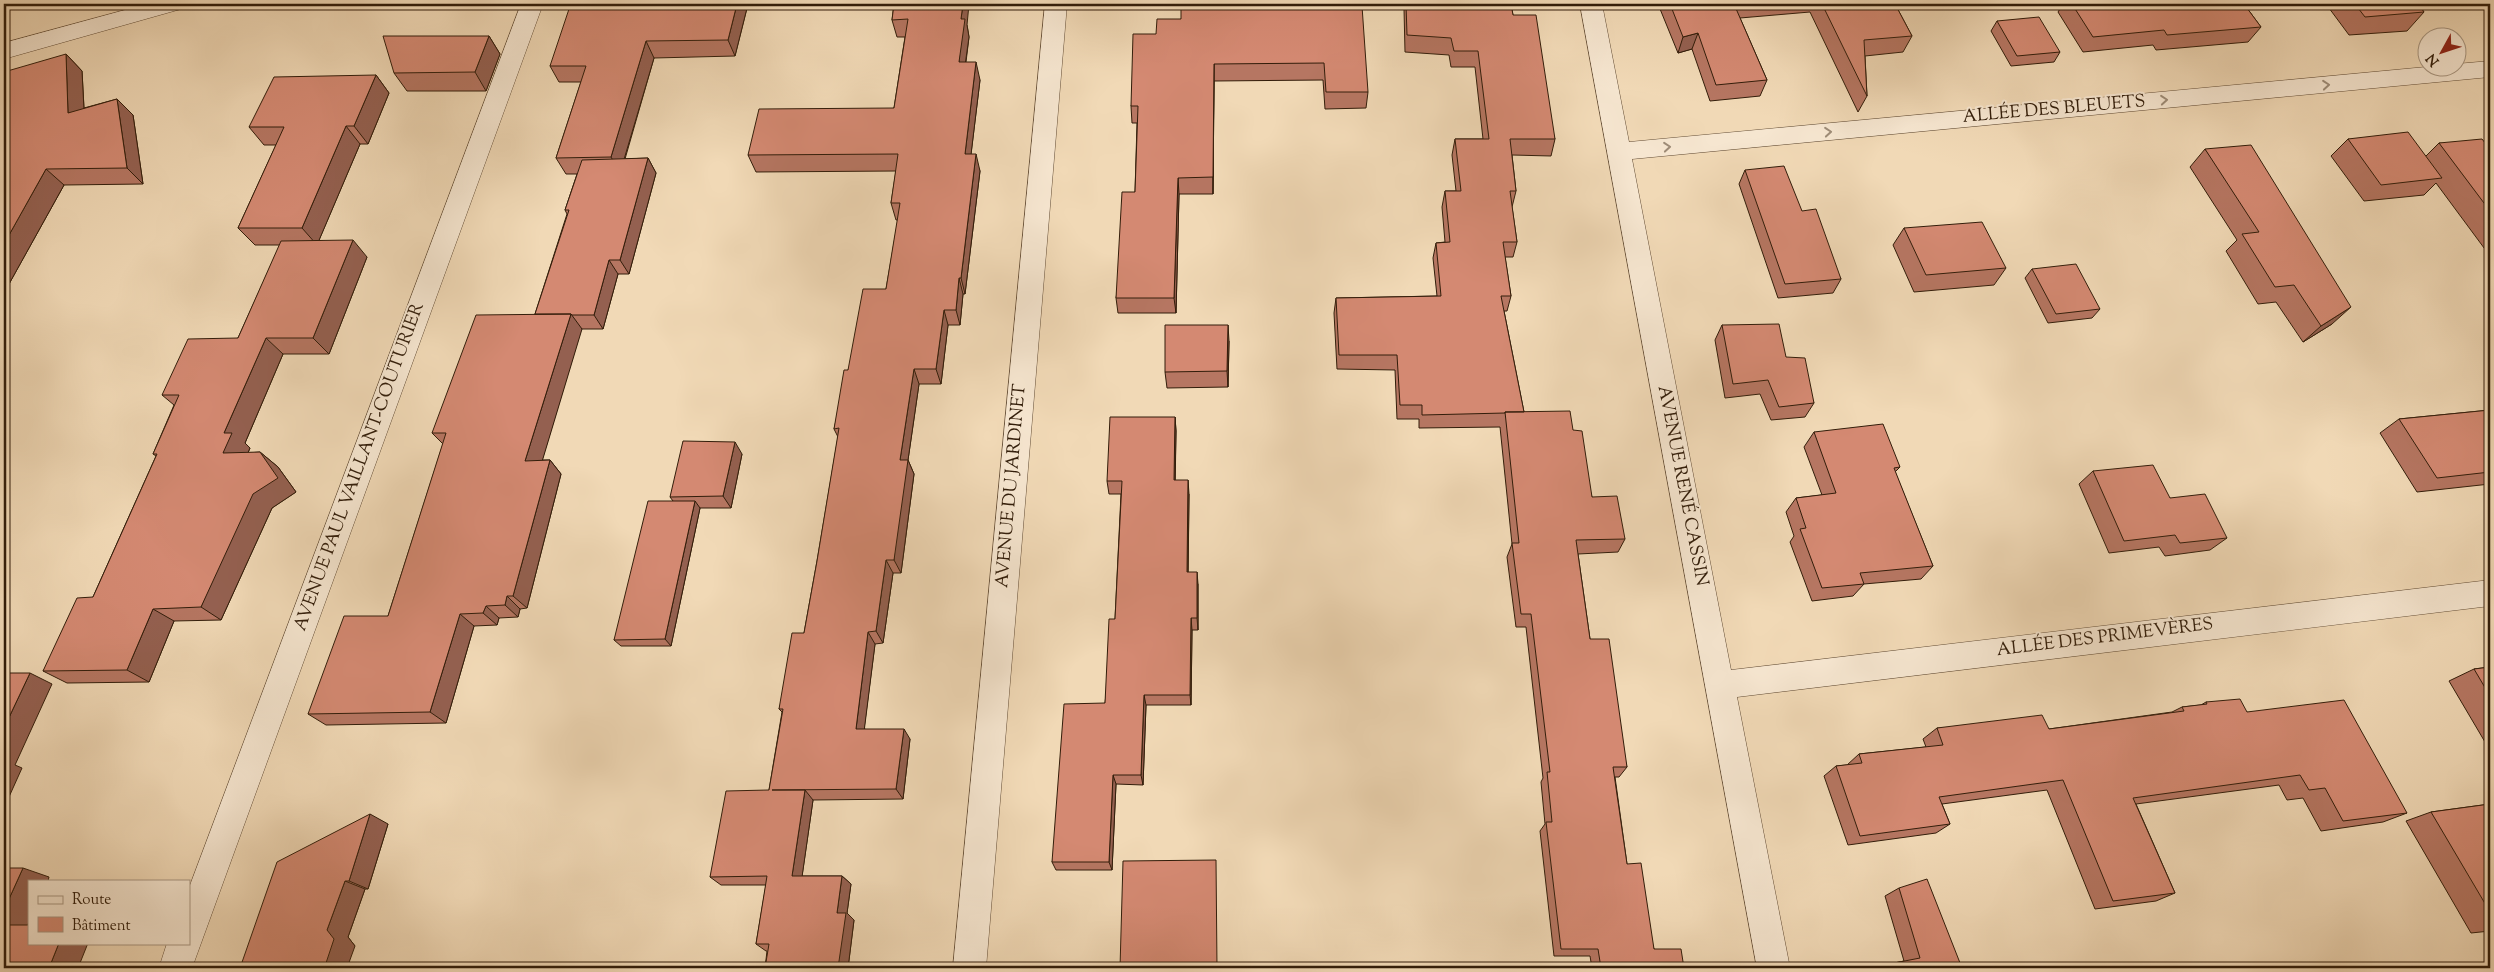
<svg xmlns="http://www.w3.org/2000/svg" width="2494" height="972" font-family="'Sorts Mill Goudy',serif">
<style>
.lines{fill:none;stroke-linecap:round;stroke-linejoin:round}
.minor-casing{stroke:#624c35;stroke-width:1}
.minor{fill:#f6e6d0;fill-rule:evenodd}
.wall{fill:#b67662;stroke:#321d0a}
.shaded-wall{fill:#946050;stroke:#321d0a}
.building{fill:#d48972;stroke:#321d0a}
.oneway{stroke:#9e8c77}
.labels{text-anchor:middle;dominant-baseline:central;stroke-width:4;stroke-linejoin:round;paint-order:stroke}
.street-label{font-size:18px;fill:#321d0a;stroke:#f6e6d0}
</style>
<rect width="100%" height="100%" fill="#f1d9b6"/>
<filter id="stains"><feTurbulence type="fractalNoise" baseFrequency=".004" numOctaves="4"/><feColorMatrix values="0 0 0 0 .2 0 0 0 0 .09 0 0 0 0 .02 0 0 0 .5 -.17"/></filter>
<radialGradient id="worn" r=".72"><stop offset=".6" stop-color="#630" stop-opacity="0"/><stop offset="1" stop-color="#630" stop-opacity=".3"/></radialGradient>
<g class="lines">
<defs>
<path id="minor" d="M147 4H184L181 9 4 59V43Z
M521 4H543L192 968H159L167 943H189V888Z
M1045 4H1067L986 968H953Z
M1580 4H1602L1629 142 2426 67 2456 68V64L2490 61V77L1632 159 1731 670 2490 580V606L1737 697 1790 968H1757Z"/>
</defs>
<use href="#minor" class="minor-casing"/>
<use href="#minor" class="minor"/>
</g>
<path class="wall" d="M593 4H748L735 56 654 58 625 159 648 158 656 173 629 274H618L603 329H581L542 460H550L561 474 527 608 520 609 518 617 499 618 497 625 474 626 446 723 326 725 308 714 388 616 443 444 432 433 535 314 567 214 565 210 577 174H566L556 158 581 82H559L550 66 592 8Z
M894 4 967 25 969 37 966 62 980 80 971 154 980 171 965 294H963L960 325H948L941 384H919L908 460 914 474 901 573H893L883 643 875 644 864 729 910 739 903 799 813 800 802 876H842L851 884 847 913 854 920 848 968H765L767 951H766L756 944 766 885H721L710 877 769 790 782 712 779 709 804 633 817 561 838 437 834 429 848 370 886 289 898 220H896L891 203 896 171 756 172 748 155 894 108 905 37H897L892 20Z
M1405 4H1511L1513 15 1555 139 1551 156 1512 155 1516 191 1512 207 1517 242 1513 257H1505L1511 296 1507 311H1504L1524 412 1573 430 1592 497 1625 539 1618 552 1578 554 1590 639 1627 767 1619 777H1615L1627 864 1654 949 1684 968H1592L1590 956H1554L1540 831 1545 824 1541 782 1543 778 1526 627H1516L1507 557 1512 544 1500 427 1419 428V419H1397L1395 370 1337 369 1334 313 1336 298 1437 296 1433 258 1436 243 1445 242 1442 207 1445 191H1456L1452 155 1455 139H1483L1475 67H1451L1449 55 1405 52 1404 9Z
M1658 4H1895L1912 36 1903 52 1865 56 1867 96 1858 112 1810 12 1740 18 1767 80 1760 96 1710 101 1692 49 1678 53Z
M2063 4H2244L2261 27 2248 42 2156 50 2153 45 2083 52 2058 12Z
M2326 4H2418L2424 12 2407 31 2349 35Z
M1250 8 1368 92 1366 108 1325 109 1323 80 1214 81 1213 194H1179L1176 313H1118L1116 298 1135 192 1137 123H1132L1131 106 1156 34 1181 19Z
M1997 21 2060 52 2054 62 2011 66 1991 31Z
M489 36 500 54 486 91H407L394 73Z
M66 54 82 71 84 108 117 99 133 115 143 184 64 185 4 293Z
M376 75 389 93 368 144H360L319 240 367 257 329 354H283L245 443 250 448 248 453 260 452 278 467 296 492 272 508 221 620 174 621 149 682 67 683 43 671 93 597 156 456 153 454 174 405 162 395 238 338 280 245H255L238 228 276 145H264L249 127Z
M2348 139 2426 156 2439 143 2490 149V256L2436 183 2424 195 2364 201 2331 156Z
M2205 149 2332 324 2303 342 2276 302 2258 304 2226 251 2237 240 2190 167Z
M1745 170 1802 211 1841 279 1833 293 1778 298 1739 184Z
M1904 228 2006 268 1994 285 1914 292 1893 245Z
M2032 269 2100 309 2092 318 2048 323 2025 278Z
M1722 325 1786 357 1814 403 1805 417 1771 420 1760 394 1725 398 1715 340Z
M1229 341 1228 387 1167 388 1165 372Z
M2490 410V484L2417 492 2380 433 2399 419Z
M1175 417 1176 431 1175 480 1189 494 1188 572 1198 584V630H1192L1191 705H1146L1143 785 1116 784 1112 870H1056L1052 862 1105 703 1115 619 1121 494H1109L1107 481Z
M1814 432 1900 467 1895 472 1933 566 1921 579 1864 584 1853 596 1812 601 1790 542 1794 536 1786 512 1796 498 1822 495 1804 447Z
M742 454 731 508H700L671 646H621L614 640 673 501 670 497Z
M2093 471 2170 498 2227 538 2210 550 2165 556 2159 547 2109 553 2079 484Z
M2490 667V741L2485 742 2449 681 2474 669Z
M2206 702 2247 712 2407 813 2383 822 2321 831 2303 798 2287 800 2279 785 2136 804 2175 893 2156 901 2095 909 2047 790 1942 804 1950 824 1936 833 1848 845 1824 776 1836 766 1847 765 1859 754 1926 747 1923 739 1937 728 2049 729 2172 712 2182 707 2201 705Z
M2490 804V931L2471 933 2406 821 2431 812Z
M388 824 368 889H365L348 937 355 946 240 968Z
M1899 888 1962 968H1874L1879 966 1904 961 1885 896Z"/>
<path class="shaded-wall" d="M737 4H748L735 56 728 40Z
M963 4H969L967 25 969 37 963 80 959 62 961 19Z
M1698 33 1692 49 1678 53 1683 37Z
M489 36 500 54 486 91 475 72Z
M646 41 654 58 620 173 611 157Z
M66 54 82 71 85 129 68 113Z
M976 62 980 80 969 171 965 154Z
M1214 64V81L1213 194V177Z
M376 75 389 93 368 144 354 126Z
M117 99 133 115 143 184 127 168Z
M346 126 360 144 317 245 302 228Z
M976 154 980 171 965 294 961 278Z
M648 158 656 173 629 274 620 260Z
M46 169 64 185 4 293V244Z
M1178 178 1179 194 1176 313 1174 298Z
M353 240 367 257 329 354 313 338Z
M609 260 618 274 603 329 594 315Z
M959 278 963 294 960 325 956 310Z
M2351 307 2332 324 2303 342 2321 326Z
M944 310 948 325 941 384 936 369Z
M571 314 582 329 538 475 525 461Z
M1228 325 1229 341 1228 387 1227 371Z
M266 338 283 354 245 443 250 448 241 468 223 453 224 433Z
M914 369 919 384 908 460 914 474 901 573 894 560 900 460Z
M1175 417 1176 431 1175 494 1174 480Z
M735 442 742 454 731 508 723 496Z
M260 452 278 467 296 492 272 508 221 620 201 607Z
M550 460 561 474 527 608 513 596Z
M1188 480 1189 494 1188 584 1187 572Z
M695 501 700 508 671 646 665 639Z
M886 560 893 573 883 643 876 631Z
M1197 572 1198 584V630L1197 618Z
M507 596 520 609 518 617 505 605Z
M486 606 499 618 497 625 483 613Z
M153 609 174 621 149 682 127 670Z
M460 614 474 626 446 723 430 712Z
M1191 618 1192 630 1191 705 1190 695Z
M868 632 875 644 863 740 856 729Z
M30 673 52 684 15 765 22 768 4 808V728Z
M1144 695 1146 705 1143 785 1141 775Z
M904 729 910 739 903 799 896 789Z
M1113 775 1116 784 1112 870 1109 862Z
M805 790 813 800 801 884 792 876Z
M370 814 388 824 368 889 349 881Z
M23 868 49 877 48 881H29V922L24 933 4 927V910Z
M842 876 851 884 847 913 854 920 848 968H838L837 913Z
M345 881 365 889 348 937 355 946 347 968H322L327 930Z
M59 943H88L78 968H49Z"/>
<path class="building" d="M593 4H737L728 40 646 41 611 157 556 158 586 66H550L569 9 592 8Z
M894 4H963L961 19H965L959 62H976L965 154H976L961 278H959L956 310H944L936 369H914L900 460H908L894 560H886L876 631 868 632 856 729H904L896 789 772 790H805L792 876H842L837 913H846L838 968H765L769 944H756L767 876 710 877 726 791 769 790 783 709H779L792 633H804L817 561 839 428 834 429 844 370H848L863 289H886L900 203H891L898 154 748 155 759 109 894 108 908 19 892 20Z
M1181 4H1250V8L1362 6 1368 92H1326L1324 63 1214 64 1213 177 1178 178 1174 298H1116L1122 192H1135L1138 106H1131L1133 34H1156L1157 19H1181Z
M1406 4H1511L1513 15H1536L1555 139H1510L1516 191H1510L1517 242H1503L1511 296H1501L1524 412H1505V413L1422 415V405H1400L1397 355H1339L1336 298 1441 296 1436 243 1450 242 1445 191H1461L1455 139H1489L1478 51H1454L1451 38 1407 35Z
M1670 4H1734L1767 80 1716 85 1698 33 1683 37Z
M1822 4H1895L1912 36 1864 40 1867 96Z
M2072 4H2244L2261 27 2167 35 2164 30 2093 37Z
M2355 4H2418L2424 12 2365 17Z
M2039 17 2060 52 2017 56 1997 21Z
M383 36H489L475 72 394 73Z
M66 54 68 113 117 99 127 168 46 169 4 244V72Z
M376 75 354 126H346L302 228H238L284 127H249L274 77Z
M2408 132 2442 178 2381 185 2348 139Z
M2482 139 2490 149V211L2439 143Z
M2251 145 2351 307 2321 326 2294 285 2275 287 2242 234 2259 232 2205 149Z
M648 158 620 260H609L594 315H572L571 314H535L569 210H565L582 160Z
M1784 166 1802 211 1816 209 1841 279 1785 284 1745 170Z
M1982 222 2006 268 1926 275 1904 228Z
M353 240 313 338H266L224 433H232L223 453 260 452 278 478 253 494 201 607 153 609 127 670 43 671 77 598 93 597 157 454H153L179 395H162L188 339 238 338 281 241Z
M2076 264 2100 309 2056 314 2032 269Z
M571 314 525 461 550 460 513 596H507L505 605 486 606 483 613 460 614 430 712 308 714 344 616H388L446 433H432L476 315Z
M1779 324 1786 357 1805 358 1814 403 1779 407 1768 380 1733 384 1722 325Z
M1165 325H1228L1227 371 1165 372Z
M2490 410V472L2437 478 2399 419Z
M1570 411 1573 430 1582 431 1592 497 1617 496 1625 539 1576 540 1590 639H1609L1627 767H1613L1627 864 1641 863 1654 949H1681L1684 968H1601L1598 949H1561L1546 822H1552L1547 772H1550L1531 614H1521L1512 543H1519L1505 412Z
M1110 417H1175L1174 480H1188L1187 572H1197V618H1191L1190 695H1144L1141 775H1113L1109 862H1052L1064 704 1105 703 1109 619H1115L1122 481H1107Z
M1883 424 1900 467 1894 468 1933 566 1860 573 1864 584 1822 588 1800 529 1806 528 1796 498 1836 493 1814 432Z
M683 441 735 442 723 496 670 497Z
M2153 465 2170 498 2205 494 2227 538 2180 543 2175 535 2124 541 2093 471Z
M648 501H695L665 639 614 640Z
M2490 667V696L2474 669Z
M4 673H30L4 728Z
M2240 699 2247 712 2344 700 2407 813 2343 821 2325 788 2309 790 2300 775 2133 798 2175 893 2113 901 2063 780 1939 797 1950 824 1860 836 1836 766 1862 763 1859 754 1943 745 1937 728 2042 715 2049 729 2184 711 2182 707 2207 704 2206 702Z
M2490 804V912L2431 812Z
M370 814 349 881H345L327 930 334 939 325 966 322 968H240L277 862Z
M1216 860 1217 968H1120L1123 861Z
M4 868H23L4 910Z
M1927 879 1962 968H1880L1879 966 1920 958 1899 888Z
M4 925H29V943H59L49 968H4Z"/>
<defs><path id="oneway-chevron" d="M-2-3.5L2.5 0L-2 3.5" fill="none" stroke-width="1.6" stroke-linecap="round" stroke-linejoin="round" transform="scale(1.25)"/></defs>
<g class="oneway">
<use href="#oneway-chevron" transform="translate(2326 85) rotate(-5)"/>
<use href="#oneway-chevron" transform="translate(2164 100) rotate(-5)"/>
<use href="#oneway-chevron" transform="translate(1828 132) rotate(-5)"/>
<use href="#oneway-chevron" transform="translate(1667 147) rotate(-5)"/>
</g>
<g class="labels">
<g class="street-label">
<text transform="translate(2054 110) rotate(-5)">ALLÉE DES BLEUETS</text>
<text transform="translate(360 467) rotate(-70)">AVENUE PAUL VAILLANT-COUTURIER</text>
<text transform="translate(1012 486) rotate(-85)">AVENUE DU JARDINET</text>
<text transform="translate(1682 486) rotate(79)">AVENUE RENÉ CASSIN</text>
<text transform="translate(2105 638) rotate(-7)">ALLÉE DES PRIMEVÈRES</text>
</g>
</g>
<rect width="2494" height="972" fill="none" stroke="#f1d9b6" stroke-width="20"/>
<rect x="5" y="5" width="2484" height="962" fill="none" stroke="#321d0a" stroke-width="2.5"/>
<rect x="10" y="10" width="2474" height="952" fill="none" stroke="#321d0a"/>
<rect x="28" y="880" width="162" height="65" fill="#f6e6d0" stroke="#a89681"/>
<rect x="38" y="896" width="25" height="8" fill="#f6e6d0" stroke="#a89681"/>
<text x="72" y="904" font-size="15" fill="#321d0a">Route</text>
<rect x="38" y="917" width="25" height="15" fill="#d48972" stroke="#a89681"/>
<text x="72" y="930" font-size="15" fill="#321d0a">Bâtiment</text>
<g transform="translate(2442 52) rotate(230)"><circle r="24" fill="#f6e6d0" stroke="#a89681"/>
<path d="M0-4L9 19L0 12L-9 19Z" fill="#8f2418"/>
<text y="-8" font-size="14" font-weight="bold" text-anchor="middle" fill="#321d0a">N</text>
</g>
<rect width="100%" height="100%" filter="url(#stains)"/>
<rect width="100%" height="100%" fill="url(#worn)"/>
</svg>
